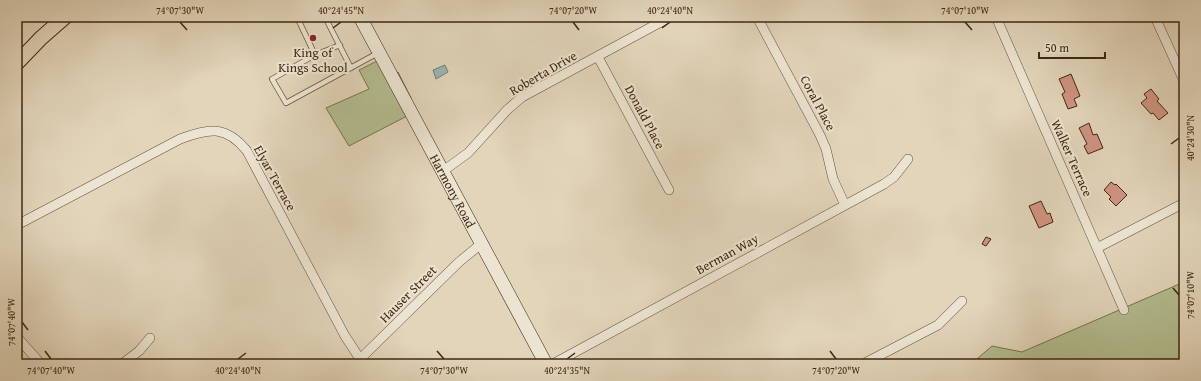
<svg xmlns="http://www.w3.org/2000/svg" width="1201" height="381" font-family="'Gentium Book Plus',serif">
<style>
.green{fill:#b3bd90;stroke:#7a7250}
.water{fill:#98b6b9;stroke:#757d75}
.building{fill:#d09381;stroke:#402710}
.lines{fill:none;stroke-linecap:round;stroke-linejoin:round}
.lane-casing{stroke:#68523a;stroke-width:6}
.street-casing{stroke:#68523a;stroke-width:10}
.secondary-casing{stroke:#402710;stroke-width:14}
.primary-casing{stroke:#402710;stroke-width:16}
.lane{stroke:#ece4d2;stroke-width:4.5}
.street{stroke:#ece4d2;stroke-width:9}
.secondary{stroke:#ece4d2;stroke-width:13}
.primary{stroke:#e2d5ba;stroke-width:14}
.ticks{fill:none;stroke:#402710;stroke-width:1.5}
.poi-dot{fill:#8f2418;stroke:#ece4d2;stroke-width:1.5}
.labels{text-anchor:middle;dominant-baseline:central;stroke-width:4;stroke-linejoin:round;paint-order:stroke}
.poi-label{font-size:13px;fill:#402710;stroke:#ece4d2}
.street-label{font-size:13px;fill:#402710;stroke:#ece4d2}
.neatline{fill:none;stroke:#402710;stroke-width:1.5}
.ticks-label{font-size:10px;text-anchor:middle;fill:#402710}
</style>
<rect width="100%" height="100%" fill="#e2d5ba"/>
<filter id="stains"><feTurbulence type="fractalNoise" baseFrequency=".005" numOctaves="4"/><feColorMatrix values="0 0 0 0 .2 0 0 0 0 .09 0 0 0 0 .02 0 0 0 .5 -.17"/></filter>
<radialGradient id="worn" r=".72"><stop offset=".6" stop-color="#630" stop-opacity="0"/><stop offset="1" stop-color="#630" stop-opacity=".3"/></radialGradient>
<path class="green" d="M379 60 388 78 398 72 411 98 409 115 349 146 326 108 369 89 359 70Z
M1184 282V364H971L992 346 1022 352Z"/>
<path class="water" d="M445 65 448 72 436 79 433 70Z"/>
<path class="building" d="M1071 74 1080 96 1074 99 1077 106 1068 109 1062 94 1065 92 1059 79Z
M1151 89 1159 99 1157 101 1168 113 1159 120 1153 113 1151 114 1141 103 1147 98 1144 94Z
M1089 123 1093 135 1097 134 1103 148 1088 154 1084 146 1087 144 1079 128Z
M1111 182 1115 185 1116 184 1127 195 1116 206 1109 199 1111 197 1104 190Z
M1041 201 1047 214 1050 213 1053 222 1039 228 1029 206Z
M986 237 991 239 986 246 982 244Z"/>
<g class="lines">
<defs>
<path id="lane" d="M297 17 315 55
M325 17 351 68
M340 45 315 55 272 79 286 103 378 53"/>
<path id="street" d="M757 17 820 135 826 149 833 179 845 205
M996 17 1124 310
M1155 17 1184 81
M598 57 669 190
M443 171 468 153 507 110 522 97 670 17
M17 225 180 139C209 128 226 125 247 151L345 336 360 359
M1097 248 1184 203
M17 337 41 364
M122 364 139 351 150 338
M355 364 459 262 481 244
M553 364 884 184 894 177 908 159
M863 364 938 325 962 301"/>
<g id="secondary">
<path id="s1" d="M360 17 546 364"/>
</g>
<path id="primary" d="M17 63 41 38 65 17"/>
</defs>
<use href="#lane" class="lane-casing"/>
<use href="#street" class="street-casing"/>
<use href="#secondary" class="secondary-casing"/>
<use href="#primary" class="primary-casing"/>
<use href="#lane" class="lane"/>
<use href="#street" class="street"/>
<use href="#secondary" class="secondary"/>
<use href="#primary" class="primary"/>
</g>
<path class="ticks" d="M180 22 187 30M573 22 579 30M965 22 972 30M333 28 341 22M662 28 670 22M1171 144 1179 138M1173 288 1179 295M22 322 28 330M45 351 51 359M437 351 444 359M830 351 836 359M238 359 246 353M567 359 575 353"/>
<circle class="poi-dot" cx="313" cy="38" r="4"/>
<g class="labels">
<g class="poi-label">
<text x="313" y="52">King of<tspan x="313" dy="15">Kings School</tspan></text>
</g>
<g class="street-label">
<text transform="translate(543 73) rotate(-30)">Roberta Drive</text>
<text transform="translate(818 103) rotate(62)">Coral Place</text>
<text transform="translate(645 117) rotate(62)">Donald Place</text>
<text transform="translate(1072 158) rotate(66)">Walker Terrace</text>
<text transform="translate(275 178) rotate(61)">Elyar Terrace</text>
<text stroke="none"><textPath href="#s1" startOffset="197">Harmony Road</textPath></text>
<text transform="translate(727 254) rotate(-29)">Berman Way</text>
<text transform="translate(408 294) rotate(-45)">Hauser Street</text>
</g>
</g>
<rect width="1201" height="381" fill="none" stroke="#e2d5ba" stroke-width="44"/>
<path d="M1039 52v6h66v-6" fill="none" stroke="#402710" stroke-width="2"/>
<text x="1045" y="52" font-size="12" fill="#402710" stroke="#ece4d2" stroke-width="3" paint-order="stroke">50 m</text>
<rect x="22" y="22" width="1157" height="337" class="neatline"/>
<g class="ticks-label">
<text x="180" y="14">74°07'30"W</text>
<text x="341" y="14">40°24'45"N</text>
<text x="573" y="14">74°07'20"W</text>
<text x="670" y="14">40°24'40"N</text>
<text x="965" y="14">74°07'10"W</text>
<text transform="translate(1190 138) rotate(-90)" y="4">40°24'30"N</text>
<text transform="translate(1190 295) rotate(-90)" y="4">74°07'10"W</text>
<text transform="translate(11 322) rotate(-90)" y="4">74°07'40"W</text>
<text x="51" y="374">74°07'40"W</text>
<text x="238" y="374">40°24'40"N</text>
<text x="444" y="374">74°07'30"W</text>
<text x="567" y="374">40°24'35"N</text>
<text x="836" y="374">74°07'20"W</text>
</g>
<rect width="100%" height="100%" filter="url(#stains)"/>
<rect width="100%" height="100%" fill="url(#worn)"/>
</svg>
